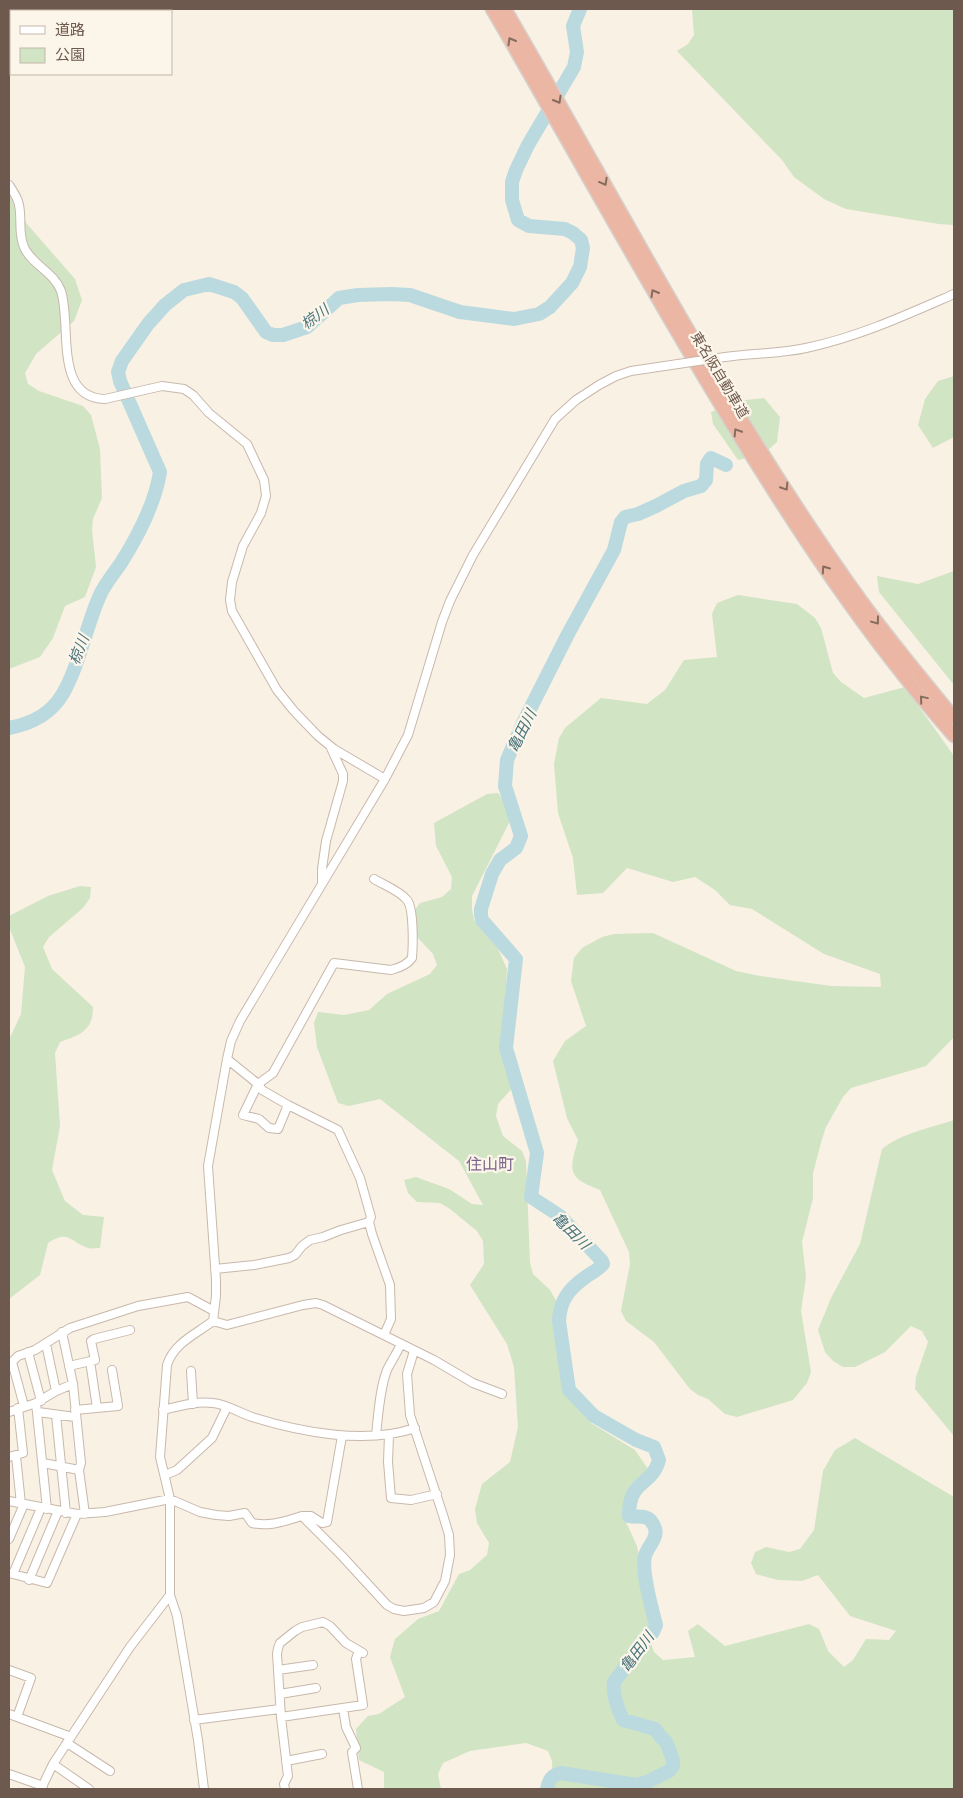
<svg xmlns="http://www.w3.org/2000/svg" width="963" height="1798" font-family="'DejaVu Sans','Noto Sans JP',sans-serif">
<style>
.green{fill:#d1e4c4}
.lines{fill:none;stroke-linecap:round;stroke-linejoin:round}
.river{stroke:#bbdadf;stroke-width:14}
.minor-casing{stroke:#c8b8ac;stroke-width:10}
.highway-casing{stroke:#d6d1cd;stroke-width:15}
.minor{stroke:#fff;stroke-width:8}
.highway{stroke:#ebb6a3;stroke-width:12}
.minor-bridge-casing{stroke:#c8b8ac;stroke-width:10;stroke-linecap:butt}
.minor-bridge{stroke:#fff;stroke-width:8}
.oneway{stroke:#866c5e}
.labels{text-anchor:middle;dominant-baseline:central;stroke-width:4.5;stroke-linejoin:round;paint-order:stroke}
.street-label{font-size:14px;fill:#6d594d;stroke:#fcf5e9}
.water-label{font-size:15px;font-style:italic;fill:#4a757e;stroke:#fcf5e9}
.quarter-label{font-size:16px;fill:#7d658a;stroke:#fcf5e9}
</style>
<rect width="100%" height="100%" fill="#f9f1e4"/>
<path class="green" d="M692 9H954V225L939 224 846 209 824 199 794 177 782 160 677 51 688 44 694 35Z
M9 190 27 224 75 279 82 300 74 321 36 354 25 373 28 384 39 391 83 406 91 415 100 449 102 498 93 519 92 530 96 567 85 597 65 606 53 638 40 657 9 669Z
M954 376V437L933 448 918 425 925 399 938 381Z
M764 398 780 417 777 442 762 455 738 460 713 424 711 412 737 401Z
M954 571V685L879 592 877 576 918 584Z
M738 595 797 604 815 618 821 628 833 673 841 682 864 698 905 687 954 756V1037L926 1066 851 1088 843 1097 826 1127 822 1139 813 1173V1198L802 1242 806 1277 801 1311 811 1372 807 1383 793 1400 737 1417 725 1414 708 1399 698 1395 690 1389 654 1342 626 1321 621 1311 630 1264 629 1252 600 1190C567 1177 569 1172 578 1140L567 1118 553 1061 565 1041 586 1026 571 981 574 958 582 948 602 937 614 934 653 933 736 971 760 976 831 986 881 987 880 974 824 954 752 909 730 905 715 890 695 877 673 882 627 868 603 893 577 895 573 858 558 813 554 764 559 738 565 728 601 698 647 704 665 690 684 660 717 657 712 614 717 603Z
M498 793 510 810 509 823 472 896V909L474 920 498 949 507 969 502 1051 513 1087 498 1104 496 1116 503 1136 522 1151 526 1161 530 1263 533 1274 550 1290 558 1304 554 1329 567 1385 591 1423 635 1450 648 1469V1481L626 1522 637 1546 645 1585 650 1641 654 1652 663 1660 695 1657 688 1631 698 1624 725 1646 809 1624 819 1629 828 1651 844 1667 853 1660 866 1639 889 1640 896 1631 850 1616 818 1575 802 1581 778 1580 756 1574 751 1563 755 1552 766 1547 789 1552 800 1549 814 1530 823 1471 835 1450 855 1438 954 1497V1789H553L552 1761 548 1751 526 1743 470 1751 443 1763 438 1774 441 1789H384V1772L359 1760 356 1729 368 1716 379 1714 405 1697 390 1657 395 1639 418 1619 439 1611 459 1574 470 1570 487 1555 489 1543 477 1523 475 1509 482 1484 510 1462 518 1427 514 1367 507 1344 470 1285 484 1264 483 1241 477 1231 450 1209 440 1203 417 1202 408 1193 404 1180 416 1177 449 1189 472 1204 483 1205 459 1161 380 1099 349 1106 338 1103 317 1047 314 1023 318 1012 344 1015 369 1010 387 994 430 974 437 965 433 954 417 937 413 926 412 914 420 903 442 897 451 889 452 877 436 846 434 823 487 794Z
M80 886 91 887 90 898 83 908 49 937 43 947 52 969 93 1007C93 1031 80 1035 60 1042L55 1053 60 1126 52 1170 65 1201 83 1215 104 1217 100 1248C97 1248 92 1249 88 1248 70 1242 69 1229 48 1243L40 1275 9 1299V1040L21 1014 25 967 9 927V916L48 896Z
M954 1120V1436L915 1389 916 1377 928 1342 922 1331 911 1326 885 1352 855 1367H843L833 1361 825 1352 818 1330 831 1298 860 1244 882 1149C902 1133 930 1128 954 1120Z"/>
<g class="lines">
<path class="river" d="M9 728C30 724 50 715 62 695 79 667 86 626 100 595 105 584 114 573 121 563 138 536 155 504 160 472L120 381 118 372 122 361 148 324 165 305 184 290 209 284 234 292 242 298 266 332 273 335H283L307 327 339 298 358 295 392 294 410 295 460 312 514 319 539 314 550 307 572 283 580 267 583 248 581 240 573 233 565 229 529 226 518 220 512 200V182L516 170 528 145 574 67 577 52 573 26 580 9
M547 1789C549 1780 551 1775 561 1773L636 1785 647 1782 669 1771 673 1766V1760L666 1742 661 1737 655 1729 623 1720C618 1710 612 1693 614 1682L641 1646 653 1632 656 1625C652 1608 641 1572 645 1556 648 1544 663 1536 651 1521 645 1514 636 1518 629 1516 629 1509 630 1499 634 1492 644 1478 653 1480 659 1460L654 1447 636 1440 594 1416 569 1390 559 1321C560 1299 570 1288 587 1276 593 1272 599 1269 603 1264L602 1261 560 1216 531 1197 537 1153 506 1048 516 959 482 920 481 915V909L492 874 500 860 516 848 521 836 505 786 507 760 523 723 568 634 614 550 621 522 625 517 638 514 656 506 684 491 701 486 706 480 707 464 711 458 726 465"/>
<defs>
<path id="minor" d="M9 185C13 191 18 198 19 205 22 219 18 234 24 247 31 264 54 272 61 291 72 324 53 398 105 399L162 386 184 389 193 395 209 413 247 444 264 480 266 496 261 513 243 546 232 582 230 600 232 611 277 690 294 711 318 736 334 749 385 779
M725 357C752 353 779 354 806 348 858 337 906 315 954 294
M322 883V869L326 841 343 781V774L331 748
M227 1059 258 1084 262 1090 288 1105 338 1130 360 1178 371 1217 369 1222 372 1234 390 1285 391 1319 384 1335
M288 1105 278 1129 269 1128 259 1119 243 1115 258 1084 273 1073 334 963 391 970C399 968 407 965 412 958 413 947 414 908 407 900 400 891 384 885 374 879
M215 1269 254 1265 289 1258 295 1255 302 1246 310 1240 323 1237 341 1230 369 1222
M213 1321 227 1325 303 1305 316 1303 323 1305 434 1360 473 1383 502 1394
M62 1332 73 1384 81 1463 79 1470 85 1514
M46 1344 56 1391
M28 1352 41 1401
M90 1361 97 1408
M12 1362 24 1406
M9 1365 18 1356 35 1350 70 1328 138 1306 188 1297 214 1311
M69 1366 95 1360 91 1341 94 1339 130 1330
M191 1371 193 1404
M36 1403 47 1509
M75 1410 118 1406 112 1370
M163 1410C179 1406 197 1401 213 1403 226 1404 240 1413 252 1417 300 1432 366 1445 415 1428
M9 1412 36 1403 56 1391 73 1384
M38 1412 75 1417
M56 1415 66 1513
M376 1435C378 1418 380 1384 388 1368 392 1360 397 1353 401 1344
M389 1435 388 1462 391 1498 411 1500 437 1494
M16 1456 21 1504
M9 1457 23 1453 18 1408
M43 1463 79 1470
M165 1475 177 1470 212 1438 227 1407
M9 1501 77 1514 105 1512 170 1499 200 1512 216 1515 229 1516 245 1513 252 1523C270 1527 285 1521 302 1516L342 1556 387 1605 394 1609 404 1611 424 1608 434 1602 445 1581 450 1555 449 1535 443 1515 410 1415 407 1374 414 1351
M302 1516H311L322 1523 327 1522 342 1436
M9 1539 24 1504
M9 1573 47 1583 77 1514
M13 1574 41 1508
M29 1580 58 1511
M9 1670 31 1678 17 1717
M278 1670 313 1665
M280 1694 316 1688
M343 1708 346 1727 356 1748 352 1752 358 1789
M9 1714 71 1737
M281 1717 363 1705 356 1659 359 1651
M194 1720 280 1709
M67 1743 110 1771
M286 1761 322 1754
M53 1764 89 1789
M9 1774 43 1786
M41 1789 53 1764 130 1647 170 1595
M204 1789 198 1740 177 1616 170 1595V1499L160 1457 167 1365C174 1343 196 1334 213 1321L216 1296V1280L208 1166 227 1059 231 1041 240 1021 385 779 408 735 442 622 450 601 473 555 555 419 576 400 599 385 616 376 631 371 678 364
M285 1789 284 1784 288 1776 281 1717 277 1654 278 1648 280 1643 295 1631 302 1627 323 1622 330 1626 346 1643 363 1653"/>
<path id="highway" d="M492 9C569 141 642 276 722 407 791 522 865 635 954 736
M505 9C621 208 727 415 862 602 891 642 923 680 954 718"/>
</defs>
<use href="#minor" class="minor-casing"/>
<use href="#highway" class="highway-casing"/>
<use href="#minor" class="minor"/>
<use href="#highway" class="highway"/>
<defs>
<path id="minor-bridge" d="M678 364 725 357"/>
</defs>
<use href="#minor-bridge" class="minor-bridge-casing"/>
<use href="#minor-bridge" class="minor-bridge"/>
</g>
<defs><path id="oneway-chevron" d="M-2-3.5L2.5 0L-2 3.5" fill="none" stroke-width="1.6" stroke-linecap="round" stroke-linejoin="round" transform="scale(1.25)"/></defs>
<g class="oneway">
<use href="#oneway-chevron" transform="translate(511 41) rotate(-120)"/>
<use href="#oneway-chevron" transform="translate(558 100) rotate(60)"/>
<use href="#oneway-chevron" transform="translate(604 182) rotate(61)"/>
<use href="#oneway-chevron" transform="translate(654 293) rotate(-120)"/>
<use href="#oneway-chevron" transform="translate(737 432) rotate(-122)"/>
<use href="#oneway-chevron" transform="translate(785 487) rotate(57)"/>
<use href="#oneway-chevron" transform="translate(825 569) rotate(-125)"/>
<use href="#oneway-chevron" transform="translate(876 621) rotate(53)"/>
<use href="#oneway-chevron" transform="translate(923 699) rotate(-130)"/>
</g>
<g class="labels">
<g class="street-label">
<text transform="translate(720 375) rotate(59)">東名阪自動車道</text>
</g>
<g class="water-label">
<text transform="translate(315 317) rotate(-37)">椋川</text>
<text transform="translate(79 650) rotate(-69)">椋川</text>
<text transform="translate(522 731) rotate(-63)">亀田川</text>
<text transform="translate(571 1231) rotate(45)">亀田川</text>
<text transform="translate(637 1652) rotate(-53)">亀田川</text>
</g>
<g class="quarter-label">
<text x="490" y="1164">住山町</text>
</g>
</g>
<rect width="963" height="1798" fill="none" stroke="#6d594d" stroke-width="20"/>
<rect x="10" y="10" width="162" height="65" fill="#fcf5e9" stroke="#c3b7ab"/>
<rect x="20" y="26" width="25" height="8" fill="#ffffff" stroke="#c3b7ab"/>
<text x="55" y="35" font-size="15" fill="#6d594d">道路</text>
<rect x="20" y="48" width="25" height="15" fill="#d1e4c4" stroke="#c3b7ab"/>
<text x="55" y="60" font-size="15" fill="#6d594d">公園</text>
</svg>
